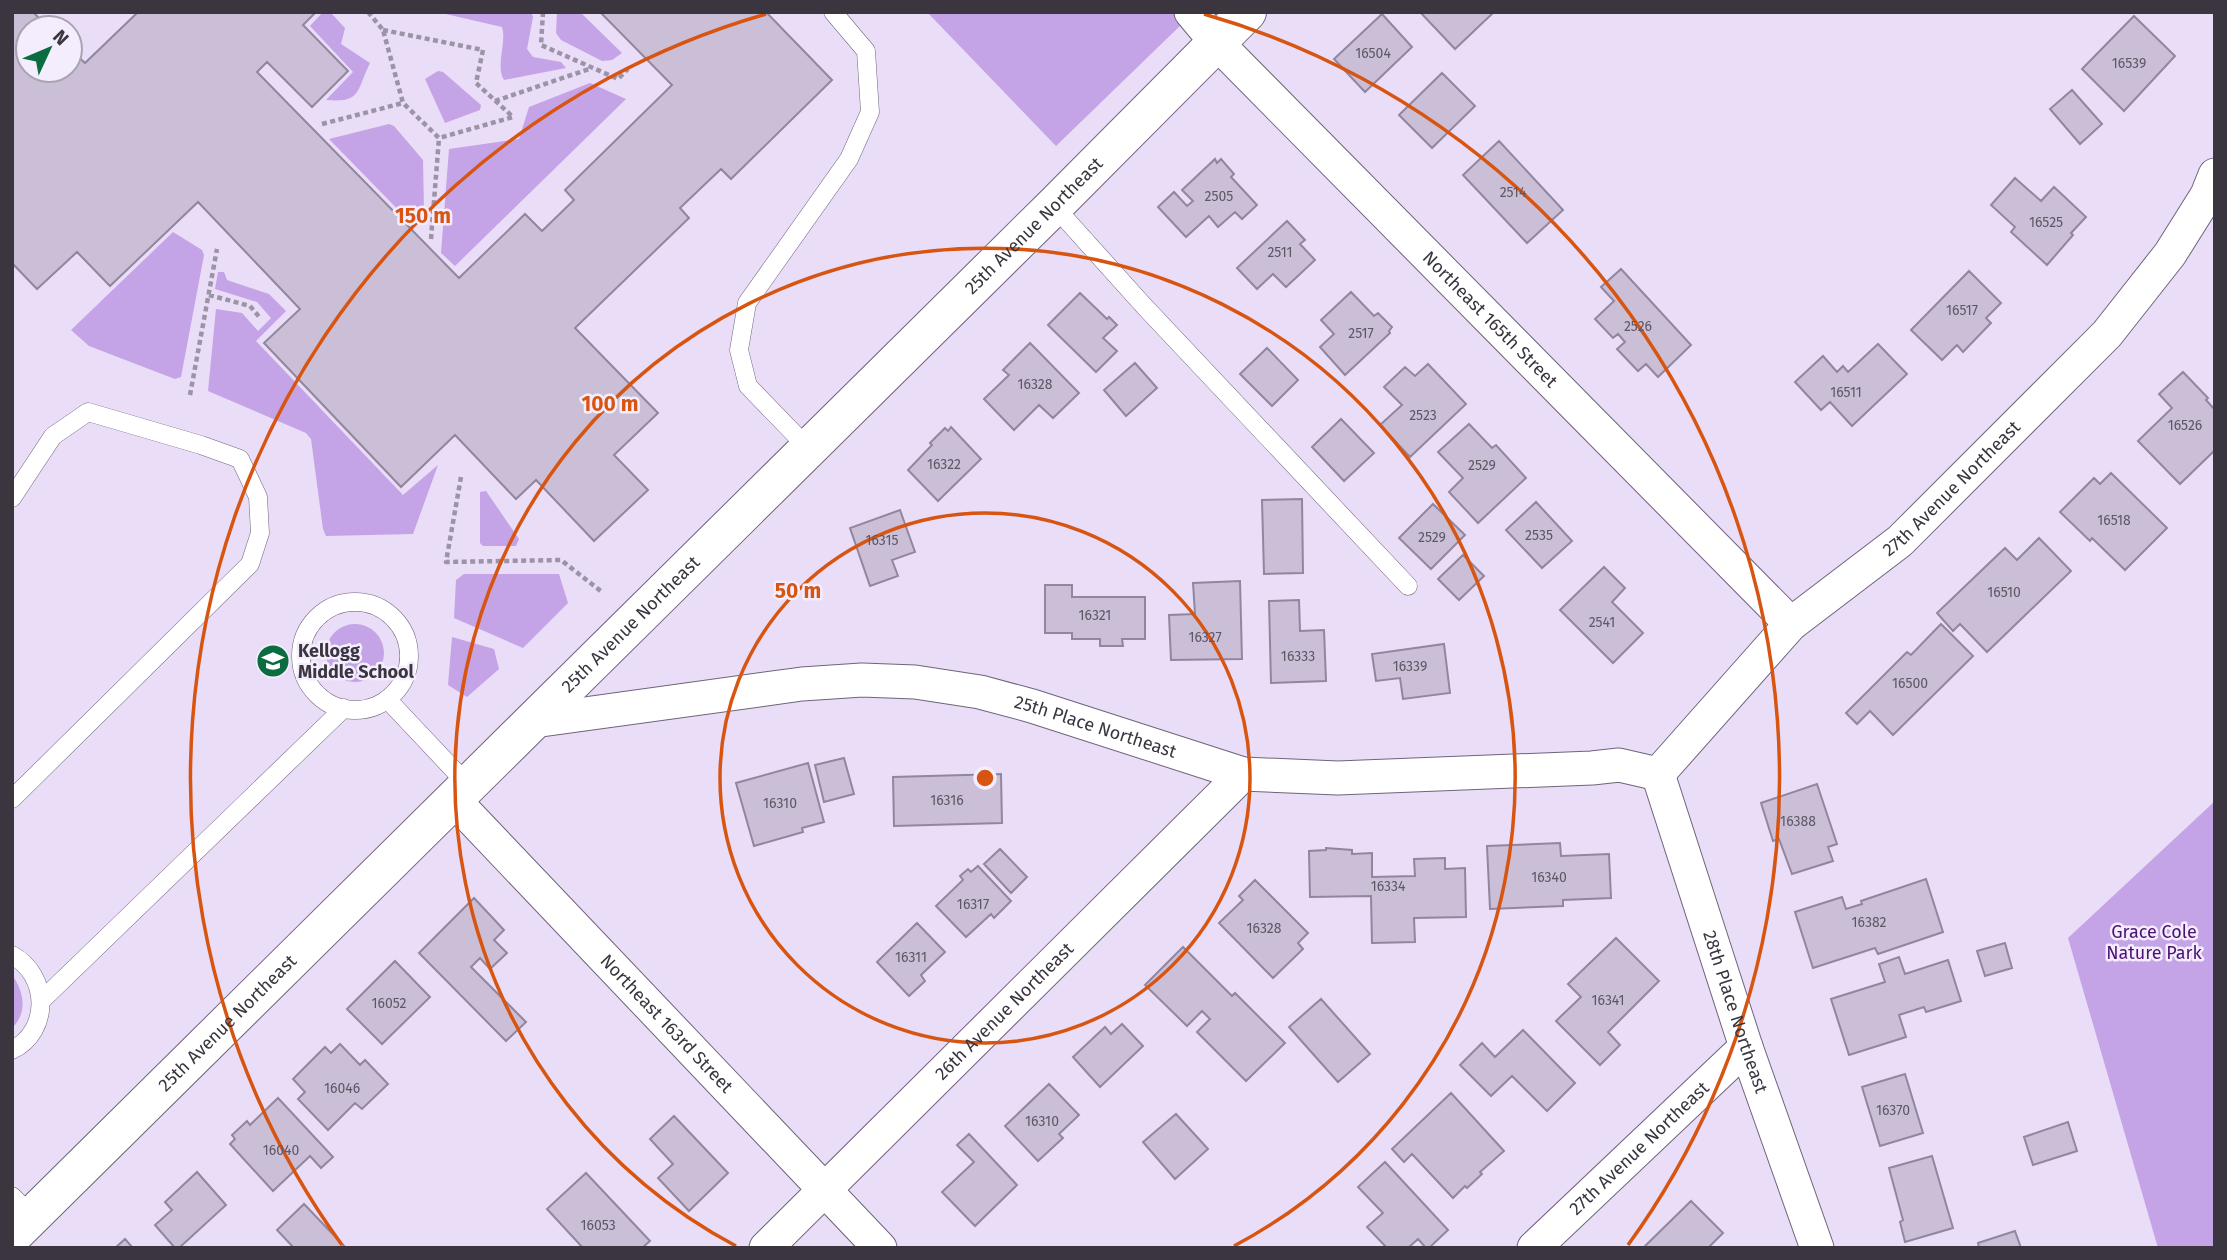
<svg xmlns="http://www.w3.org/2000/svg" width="2227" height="1260" font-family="'Fira Sans',sans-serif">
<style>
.green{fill:#c4a3e6}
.building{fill:#cbbfd8;stroke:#92869e;stroke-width:2}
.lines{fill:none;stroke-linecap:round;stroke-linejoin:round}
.service-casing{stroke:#6f647b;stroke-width:19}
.minor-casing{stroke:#6f647b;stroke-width:35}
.tertiary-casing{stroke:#6f647b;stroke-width:40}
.path{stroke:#9c93a6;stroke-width:4.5;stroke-dasharray:5 3.5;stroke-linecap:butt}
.service{stroke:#fff;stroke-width:18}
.minor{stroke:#fff;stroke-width:33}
.tertiary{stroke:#fff;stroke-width:38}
.ring{fill:none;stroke:#d75511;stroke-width:3.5}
.labels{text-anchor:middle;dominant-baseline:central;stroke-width:5;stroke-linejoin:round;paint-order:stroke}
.number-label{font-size:14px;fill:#5e5865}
.street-label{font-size:18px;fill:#3a353f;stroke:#f4edfd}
.poi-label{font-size:18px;font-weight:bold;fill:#3a353f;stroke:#f4edfd;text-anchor:start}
.park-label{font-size:18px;fill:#4b1272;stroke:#f4edfd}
.centre{fill:#d75511;stroke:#f4edfd;stroke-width:3.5}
.ring-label{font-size:21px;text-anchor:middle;font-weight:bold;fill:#d75511;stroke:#f4edfd;stroke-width:5;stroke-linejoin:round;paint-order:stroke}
</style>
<rect width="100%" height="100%" fill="#eaddf8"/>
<path class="green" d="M323 12H330L345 28 341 44 370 63C356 92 361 103 326 100L353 72 310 26Z
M437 12H531L533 17 527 49 533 57 561 62 566 68 504 80C495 65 507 44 502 27Z
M557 12H580L622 53 612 60 602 61 561 40 556 33Z
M927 12H1174L1183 23 1056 146Z
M438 71 443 72 481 105 480 110 445 123 425 79Z
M590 83 626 99 455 266 441 253 449 149 519 139 529 107Z
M389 124 394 126 423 160 424 211 413 225 329 139Z
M173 232 202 250 204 255 181 377 175 379 89 346 71 330Z
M218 272H224L227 280 269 294 286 311 256 341 403 495 438 465 413 534 326 536 323 529 311 439 306 433 208 391 216 309 242 313 258 331 271 318 257 302 215 289Z
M486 491 519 539 516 546H483L480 543V492Z
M464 574H559L568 603 523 648 454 618 456 580Z
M326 653a29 29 0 1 1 58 0a29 29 0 1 1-58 0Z
M452 637 494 649 499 669 467 697 448 685Z
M2215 801V1248H2158L2068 938Z
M12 975C24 991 28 1013 12 1028Z"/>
<path class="building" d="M12 12H33L49 28H28V70H70V49L85 63 138 12H316L303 25 348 71 312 107 267 62 257 72 459 278 525 214 542 231 574 200 565 190 672 85 600 12H766L832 80 731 179 721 169 680 208 689 218 575 328 658 413 614 455 648 490 594 541 536 480 516 499 455 435 401 487 264 343 300 309 198 202 110 286 77 252 37 289 12 263Z
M1420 12H1494L1455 49Z
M1382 14 1412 47 1365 92 1334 59Z
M2134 16 2175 56 2124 111 2082 69Z
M1442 73 1475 106 1432 148 1399 115Z
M2072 90 2102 124 2080 144 2050 109Z
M1499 141 1563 210 1527 243 1463 175Z
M1215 159 1217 163 1221 159 1234 174 1231 177 1257 205 1242 219 1235 212 1218 227 1209 216 1186 237 1158 207 1174 192 1187 206 1193 201 1182 190Z
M2015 178 2041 201 2054 187 2086 217 2071 233 2073 235 2047 265 2011 232 2015 227 1991 205Z
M1287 221 1305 240 1300 244 1315 260 1286 287 1273 274 1257 289 1237 268Z
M1621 269 1691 345 1658 377 1646 364 1638 371 1617 349 1625 342 1618 334 1613 338 1595 319 1614 301 1601 287Z
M1969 271 2001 303 1986 318 1991 323 1963 352 1957 345 1942 360 1911 330Z
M1351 292 1374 316 1378 313 1392 327 1389 331 1390 333 1345 375 1320 347 1334 334 1321 320Z
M1080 293 1107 319 1109 317 1117 325 1103 338 1117 351 1096 372 1048 325Z
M1030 343 1079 393 1053 418 1039 405 1014 430 984 399 1009 375 1003 370Z
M1878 344 1907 374 1852 426 1830 402 1821 410 1795 382 1823 356 1837 372 1843 366 1848 372Z
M1267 348 1298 380 1272 406 1240 374Z
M1135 363 1157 388 1126 416 1104 390Z
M1428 364 1466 404 1410 457 1380 425 1402 405 1384 387 1405 367 1415 376Z
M2183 372 2208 398 2206 400 2215 410V454L2213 452 2180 484 2138 441 2172 408 2159 394Z
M1341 419 1374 453 1344 481 1312 447Z
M1469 424 1492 448 1496 445 1526 478 1478 523 1449 492 1463 478 1438 452Z
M951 427 981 459 938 501 908 470 932 445 930 443 945 428 948 431Z
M2111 473 2167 528 2125 570 2092 538 2090 541 2060 512 2094 478 2100 484Z
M1302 499 1303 573 1264 574 1262 500Z
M1536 502 1572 541 1542 568 1506 530Z
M1433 504 1465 535 1431 569 1399 538Z
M900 510 915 552 892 560 898 576 870 586 850 528Z
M2039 538 2071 571 1987 652 1960 624 1953 631 1937 613 2005 548 2017 560Z
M1463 555 1484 576 1459 600 1438 579Z
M1604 567 1625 588 1612 602 1643 633 1613 663 1560 610Z
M1240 581 1242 659 1171 660 1169 615 1195 614 1193 583Z
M1045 585H1072V597H1145V639H1122L1123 646H1100V639H1072V633H1045Z
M1299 600 1300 631 1324 630 1326 681 1271 683 1269 601Z
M1941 624 1973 656 1893 735 1870 711 1857 724 1846 713 1907 652 1911 655Z
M1444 644 1450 693 1403 699 1400 678 1376 681 1372 654Z
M844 758 854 794 824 802 815 765Z
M808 763 824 822 802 828 803 832 754 846 736 783Z
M1001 774 1002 823 894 826 893 777Z
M1817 784 1837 844 1828 847 1833 861 1792 874 1779 839 1773 841 1761 803Z
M1560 843 1561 856 1609 854 1611 898 1563 900V906L1490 909 1487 846Z
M1326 848 1352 850V854L1372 853V877L1415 876 1414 859 1445 858V869L1465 868 1466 917 1414 918 1415 942 1372 943 1371 896 1310 897 1309 851 1326 850Z
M1000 849 1027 877 1011 893 984 864Z
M978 866 1011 901 994 918 991 914 966 937 936 906 963 880 960 876 968 869 971 872Z
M1926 879 1943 932 1878 954 1875 948 1813 968 1795 912 1842 897 1846 909 1862 904 1861 901Z
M1255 880 1308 933 1298 943 1303 949 1273 978 1219 923 1243 900 1239 896Z
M474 898 504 930 494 940 507 953 490 969 480 958 471 967 526 1022 506 1041 419 953Z
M917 923 945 952 921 975 925 981 909 996 877 962Z
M1616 938 1659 981 1608 1032 1620 1045 1600 1065 1556 1021 1581 997 1568 984Z
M2005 943 2012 968 1985 976 1977 951Z
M1183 947 1232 996 1235 993 1285 1043 1246 1081 1197 1032 1210 1019 1202 1011 1187 1026 1145 985Z
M1899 957 1905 974 1948 960 1961 1001 1926 1012 1924 1007 1899 1015 1906 1037 1849 1055 1831 999 1885 982 1879 964Z
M395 961 430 997 382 1044 347 1009Z
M1321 999 1370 1054 1338 1082 1289 1027Z
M1122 1024 1143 1046 1100 1087 1073 1057 1105 1027 1111 1034Z
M1523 1030 1575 1083 1547 1111 1512 1076 1491 1096 1460 1065 1482 1043 1495 1057Z
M340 1044 360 1065 365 1060 388 1084 362 1109 355 1103 328 1130 298 1099 305 1092 293 1079 325 1047 331 1053Z
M1905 1074 1923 1133 1880 1146 1862 1087Z
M1049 1084 1079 1115 1059 1134 1063 1138 1038 1161 1005 1126Z
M1451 1093 1504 1151 1480 1172 1482 1174 1467 1188 1465 1186 1453 1198 1412 1154 1404 1162 1392 1149Z
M278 1098 333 1157 321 1168 310 1156 273 1191 230 1144 235 1139 232 1135 247 1121 250 1125Z
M1176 1114 1208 1149 1175 1179 1143 1142Z
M674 1116 728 1173 689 1211 658 1178 673 1164 650 1139Z
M2068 1122 2077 1151 2033 1165 2024 1137Z
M969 1134 1017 1185 975 1226 942 1192 974 1162 957 1145Z
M1932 1156 1953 1228 1905 1242 1900 1222 1903 1220 1889 1168Z
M1385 1162 1448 1230 1429 1248H1426L1418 1239 1408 1248H1387L1367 1227 1383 1213 1358 1187Z
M197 1172 226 1205 179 1248H175L155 1225 172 1210 165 1202Z
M586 1173 650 1241 642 1248H583L547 1209Z
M1691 1201 1723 1233 1708 1248H1643Z
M304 1204 346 1248H294L277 1230Z
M2015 1231 2021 1248H1979L1978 1243Z
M125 1239 133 1248H115Z"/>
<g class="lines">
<defs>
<path id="service" d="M1054 206 1144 306 1408 586
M809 449 748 386 739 350 747 303 849 159 870 112 866 51 833 12
M12 498 53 436 88 412 201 445 240 459 258 497 260 533 250 564 12 799
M301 656a54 54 0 1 1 108 0a54 54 0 1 1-108 0Z
M387 699 468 785
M12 955C49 975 51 1031 12 1050
M41 1001 344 708
M12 1196 32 1216"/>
<g id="minor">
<path id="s1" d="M1191 12 1216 42 1791 624"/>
<path id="s2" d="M534 721 802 684 862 680 915 682 980 692 1032 706 1243 774 1338 778 1592 768 1619 765 1658 774"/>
<path id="s3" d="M1658 774 1791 624 1900 541 2107 334 2170 254 2207 195 2215 175"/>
<path id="s4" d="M1658 774 1746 1047 1817 1248"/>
<path id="s5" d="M453 799 880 1248"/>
<path id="s6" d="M766 1248 1243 774"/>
<path id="s7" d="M1534 1248 1746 1047"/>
</g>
<g id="tertiary">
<path id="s8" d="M12 1236 1054 206 1247 12"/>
</g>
</defs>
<use href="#service" class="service-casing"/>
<use href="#minor" class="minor-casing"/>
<use href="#tertiary" class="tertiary-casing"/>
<path class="path" d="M368 12 383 30
M543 12 541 45 618 79 628 69
M383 30 483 50 476 83 513 117 439 138 403 103Z
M495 101 592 68
M322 124 403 103
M431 239 439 138
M209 295 250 306 261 319
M190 395 217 249
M461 477 446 562 561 560 602 592"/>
<use href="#service" class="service"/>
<use href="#minor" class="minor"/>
<use href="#tertiary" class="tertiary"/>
</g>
<g class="ring">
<circle cx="985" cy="778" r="265"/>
<path d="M736 1246A530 530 0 1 1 1234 1246"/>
<path d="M342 1245A795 795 0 0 1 766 14M1204 14A795 795 0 0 1 1628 1245"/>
</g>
<defs>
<symbol id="school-disc" viewBox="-11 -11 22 22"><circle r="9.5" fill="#0c6c41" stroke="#f4edfd"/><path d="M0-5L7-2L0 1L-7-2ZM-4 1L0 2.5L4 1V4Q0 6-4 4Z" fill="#fff"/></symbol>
</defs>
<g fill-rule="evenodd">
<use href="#school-disc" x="254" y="642" width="38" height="38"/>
</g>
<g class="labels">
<g class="number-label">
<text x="1373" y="53">16504</text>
<text x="2129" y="63">16539</text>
<text x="1513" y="192">2514</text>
<text x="1219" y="196">2505</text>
<text x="2046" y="222">16525</text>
<text x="1280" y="252">2511</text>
<text x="1962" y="310">16517</text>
<text x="1638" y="326">2526</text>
<text x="1361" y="333">2517</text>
<text x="1035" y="384">16328</text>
<text x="1846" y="392">16511</text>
<text x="1423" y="415">2523</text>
<text x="2185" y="425">16526</text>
<text x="944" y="464">16322</text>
<text x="1482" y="465">2529</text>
<text x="2114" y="520">16518</text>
<text x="1539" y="535">2535</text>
<text x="1432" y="537">2529</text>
<text x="882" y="540">16315</text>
<text x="2004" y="592">16510</text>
<text x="1095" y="615">16321</text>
<text x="1602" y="622">2541</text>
<text x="1205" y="637">16327</text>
<text x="1298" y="656">16333</text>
<text x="1410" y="666">16339</text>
<text x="1910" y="683">16500</text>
<text x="947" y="800">16316</text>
<text x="780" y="803">16310</text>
<text x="1798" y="821">16388</text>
<text x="1549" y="877">16340</text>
<text x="1388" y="886">16334</text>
<text x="973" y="904">16317</text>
<text x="1869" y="922">16382</text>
<text x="1264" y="928">16328</text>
<text x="911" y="957">16311</text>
<text x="1608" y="1000">16341</text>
<text x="389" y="1003">16052</text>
<text x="342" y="1088">16046</text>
<text x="1893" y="1110">16370</text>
<text x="1042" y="1121">16310</text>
<text x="281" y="1150">16040</text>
<text x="598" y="1225">16053</text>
</g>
<g class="street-label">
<text stroke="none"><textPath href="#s8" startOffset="1437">25th Avenue Northeast</textPath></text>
<text stroke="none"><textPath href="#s1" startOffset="429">Northeast 165th Street</textPath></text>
<text stroke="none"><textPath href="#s3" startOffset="411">27th Avenue Northeast</textPath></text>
<text stroke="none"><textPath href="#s8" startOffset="870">25th Avenue Northeast</textPath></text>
<text stroke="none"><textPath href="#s2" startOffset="570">25th Place Northeast</textPath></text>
<text stroke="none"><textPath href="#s6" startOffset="336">26th Avenue Northeast</textPath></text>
<text stroke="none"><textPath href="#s4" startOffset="250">28th Place Northeast</textPath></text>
<text stroke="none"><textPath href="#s8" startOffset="303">25th Avenue Northeast</textPath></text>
<text stroke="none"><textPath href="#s5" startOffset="310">Northeast 163rd Street</textPath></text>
<text stroke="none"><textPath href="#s7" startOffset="145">27th Avenue Northeast</textPath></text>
</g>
<g class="poi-label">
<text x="298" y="651">Kellogg<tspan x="298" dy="21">Middle School</tspan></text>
</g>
<g class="park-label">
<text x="2154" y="932">Grace Cole<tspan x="2154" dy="21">Nature Park</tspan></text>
</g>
</g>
<circle cx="985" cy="778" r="10" class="centre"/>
<g class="ring-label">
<text x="423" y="223">150 m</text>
<text x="610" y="411">100 m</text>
<text x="798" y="598">50 m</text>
</g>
<rect width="2227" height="1260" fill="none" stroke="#3a353f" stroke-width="28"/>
<g transform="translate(49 49) rotate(46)"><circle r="33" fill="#f4edfd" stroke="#aaa3b1" stroke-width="2"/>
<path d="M0-5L12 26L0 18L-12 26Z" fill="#0c6c41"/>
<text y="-10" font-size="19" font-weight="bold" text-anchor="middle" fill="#3a353f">N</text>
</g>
</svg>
